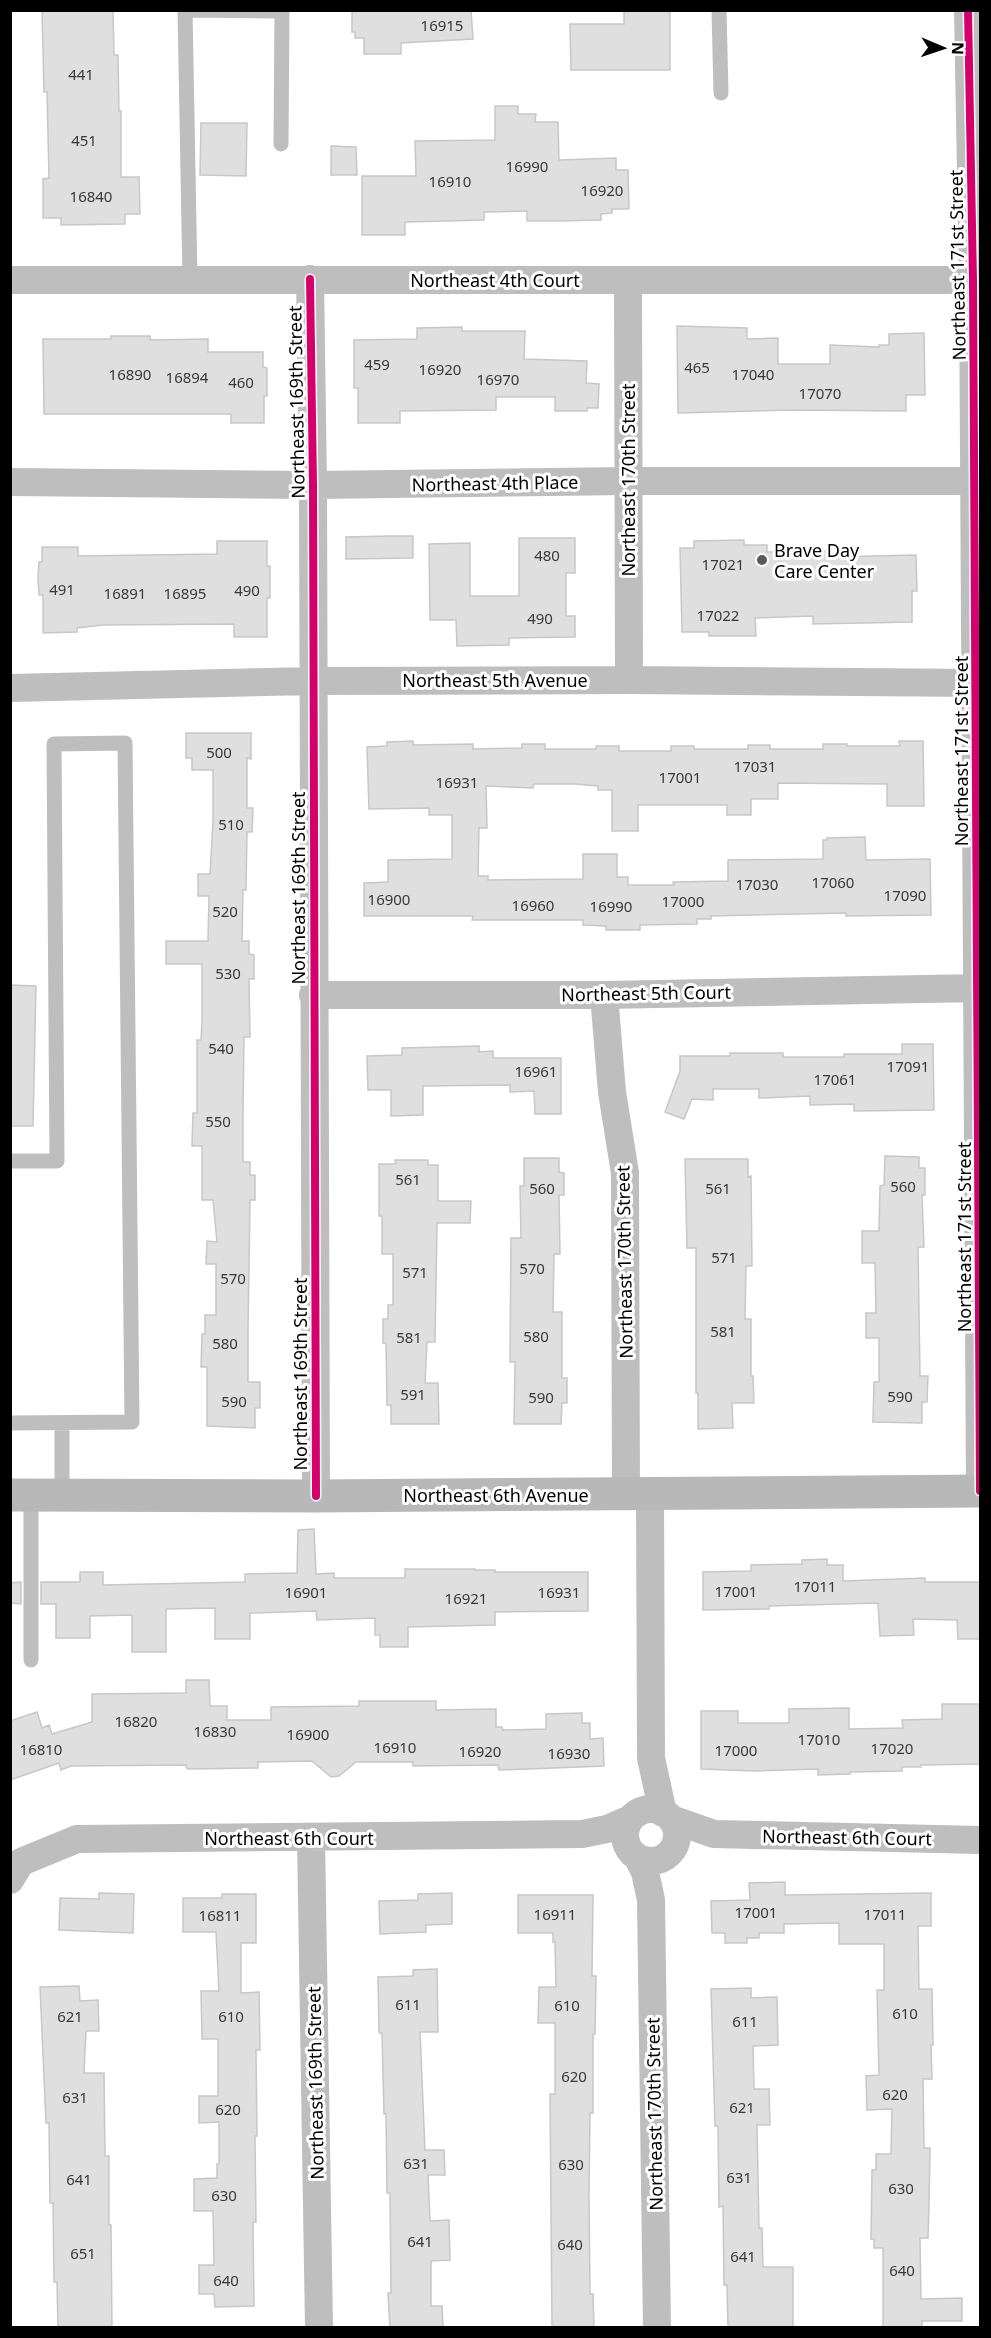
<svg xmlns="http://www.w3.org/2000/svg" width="991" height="2338" font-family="'Noto Sans',sans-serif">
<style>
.building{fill:#dfdfdf;stroke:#c7c7c7;stroke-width:1.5}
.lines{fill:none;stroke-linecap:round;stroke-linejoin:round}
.service{stroke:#bebebe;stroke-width:15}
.minor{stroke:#bebebe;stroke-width:28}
.secondary{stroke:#b8b8b8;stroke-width:33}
.cycleway-casing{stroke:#fff;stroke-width:11}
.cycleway{stroke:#d6006c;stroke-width:8}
.poi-dot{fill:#595959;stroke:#fff;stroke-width:2}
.labels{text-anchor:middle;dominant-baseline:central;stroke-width:6;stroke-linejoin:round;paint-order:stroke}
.number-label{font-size:15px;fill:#383838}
.street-label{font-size:18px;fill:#000;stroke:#fff}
.poi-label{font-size:18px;fill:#000;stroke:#fff;text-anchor:start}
</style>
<rect width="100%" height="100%" fill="#fff"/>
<path class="building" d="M42 10H113L114 55H118L119 111H121V177H139L140 214H125V224L61 225V218H43V179L49 178 47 92H44Z
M352 10H471L473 39 401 43V54H364V38H355V32H352Z
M624 10H670V70H571L570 24H624Z
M495 106H518V114H536L535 122H558L559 160 616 158V170H628L629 209H612V213L601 214V220L559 221H527V211L484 212V220L405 222V235H362V176H416L415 141 495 140Z
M201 123H247L246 176 200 175Z
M331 146 356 147 357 175H331Z
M677 326 747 328V339L778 338V364H830V345L879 347V345H889V334L924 333 925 395H906V411L791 410 678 413Z
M462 327V331H525L524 359 587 361 586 383 599 384 598 408H587V411H555V397H496V410L400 411V423H358V388H354V340L417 339V328Z
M111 336H150V340L208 339V352H263V367L267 368V396H264V423H231V414H44L43 339H111Z
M390 536H413V558L346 559V537Z
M519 538H575V573H566V616H575V637L509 638V645L457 646 456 620H430L429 544 470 543V596H519Z
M744 540V545H767V552L830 551 831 557 916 555 917 591H912V622L813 624V616L755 618 756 636H709V632H682L680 548H694V541Z
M217 541H267V566H270V598H267V637H234V624L103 625 77 628V632L43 633V595H39L38 578 39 562H42V547H78V556L217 554Z
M186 733H251V759L247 758V808H253L252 832H247L246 890H243L242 941H249V954L254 955V979H249L250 1037H244L243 1111V1162H250V1175H255V1200H250L248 1331V1382H260V1408H255V1428L207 1426V1367H201L202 1334H205V1315H216V1264H206L207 1241 217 1242 213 1200H202V1146H192L193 1113H197V1040H201L202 1021V964H166V941H208L209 896H198V874H210L213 821V770H192V758H186Z
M413 741V745L473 744V749L522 748V744H545V749H596V746H619V751H671V746H694V749H748V745H770V749H823V744H847V746H900L899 741H923L924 806H887V784L778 783V799H751V815H727V805H638V831H612V790H598V786L575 784H534L533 788 486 786 487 828H479L478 876H488V880L583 879V854H617V877H628V885H674L673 882 728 881V860L823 859V840H827V838L865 837 866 860 930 859 931 915 846 916V913L711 916V919H697V924L640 925V930H606V926L583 925V920H472L473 916H364V883L388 882V860L452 859V815H429V808L369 809 367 747 387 746V742Z
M10 985 36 986 33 1126H10Z
M902 1044H933L934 1110 854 1111V1104L810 1105V1096L759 1098V1089H713V1100L692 1099 684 1119 665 1112 680 1071V1056H730V1053H783V1057H844V1054H902Z
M479 1046V1052L493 1051V1058H561V1114H535L534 1091 510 1092V1085L423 1086V1115L391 1116V1090H368L367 1056 402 1055V1048Z
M885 1156 919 1157V1168H925V1195H922L924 1247H918L920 1376H928L927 1402H922V1423L873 1422 874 1382H879V1338H866V1313H876L875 1263H862V1231H879L880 1186 884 1185Z
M524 1158H559V1172L564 1173V1195H559L560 1254H554L553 1312H562V1378H567V1403H562L561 1424H514L515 1362H510L511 1238H521L520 1186H524Z
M685 1159H748V1177L751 1176 752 1266H746L745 1319H751V1376H753L754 1403H732L733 1428 698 1429V1393H696V1248H687Z
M395 1160H428V1165H438V1201H471L470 1223H437L435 1342H427L425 1383H438L439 1424H391V1405H387L386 1343H383V1319H388V1305H393V1254H382V1216H379V1164H396Z
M314 1529 316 1574 334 1573V1578H405V1569H475V1570H495V1572H588V1611L495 1612V1625L408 1627V1647H380V1635H375V1618L317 1620 316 1611 250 1613V1639H215V1608L166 1609V1652H132V1615L90 1616V1638H56V1604H41V1582H80V1572H103V1585L245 1582V1574L297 1573 298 1530Z
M827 1559V1565H843V1581L925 1578V1582H981V1639H958L957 1620 913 1619 914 1635 880 1636 878 1603 769 1606V1609L703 1610V1572L751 1571V1565L802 1564V1560Z
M21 1582V1604L10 1603V1583Z
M186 1680H209L210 1706H227V1720H271V1707L359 1706V1701H436V1710L496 1709V1727H502L503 1730 546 1729V1714L582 1713V1723H590V1739L603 1738 604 1766 499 1770 498 1765 413 1766V1762H356L339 1776 331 1777 312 1761 258 1762V1768L187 1769 186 1765 71 1766 61 1770 59 1763 10 1780V1721L37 1712 42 1728 49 1725 52 1734 92 1722V1694L186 1693Z
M942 1704H981V1764L921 1765V1767H902V1771L850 1772V1774L818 1775V1769L756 1771 701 1769V1711H738V1723H789V1709L849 1708V1729L903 1728 902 1720 942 1719Z
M785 1882V1895L931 1893V1926H918L919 1989H932L933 2045H931L932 2079H923L924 2148H930L929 2205 928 2238H920L921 2299 962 2298V2321H922V2328H883V2248H874V2239H871L872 2170H876V2154H891L892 2109 867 2110 866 2076 879 2075 877 1990H884V1944H839V1923L784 1924V1933H759V1938H747V1943H725V1933H712L711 1901 750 1900 749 1883Z
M99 1893 134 1894 133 1933 59 1930 60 1898 99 1899Z
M452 1893V1924L426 1925V1932L380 1934 379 1901 418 1900V1894Z
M222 1894H256V1943H241V1993L259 1992 260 2050H256L257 2136H255L256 2222H253L254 2306 215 2307 214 2294H199V2265H214L213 2211H194V2179L217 2178V2164H219V2122L199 2123V2096H218V2039H202L201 1991H219L216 1932H183V1898H222Z
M518 1895H593L592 1976H596L595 2034H593V2113H590L589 2193 590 2294H593L594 2328H552L550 2094H555V2023H538L539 1987H556L555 1942H553V1933H518Z
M437 1969 438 2032H420L425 2150H444L445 2175H428L430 2221 449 2220 450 2260 431 2261V2306H442L443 2328H390L388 2293H391L390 2193H387L386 2114H384L382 2033H379L378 1977 413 1976V1970Z
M79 1986 80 2001 98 2000 99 2031H86L84 2073H104L105 2156H109V2225H111L112 2328H58L57 2282H54L53 2203H50L49 2123H46L40 1987Z
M751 1988V1998L777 1997 778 2045 753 2046 754 2089H769L770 2125H757L759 2228H762L763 2267H793V2328H728L727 2285H724L723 2206 719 2207 718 2126H715L711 1989Z"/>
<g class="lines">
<path class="service" d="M185 10 190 279
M187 10 282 11
M719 10 721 93
M281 144 282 10
M10 1161H57L54 744 125 743 132 1422 10 1423
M62 1423V1495
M31 1660V1495"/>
<path class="minor" d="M968 10 973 280 980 1491
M310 279 313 485 316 1496
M10 280H980
M628 280 629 680
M10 482 313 485 629 481H980
M10 688 313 681 629 680 980 683
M313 995H604L978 988
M604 995 612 1092 625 1173 626 1494
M650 1494 651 1758 663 1813
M625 1835a26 26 0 1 1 52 0a26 26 0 1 1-52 0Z
M671 1819 714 1834 980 1840
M311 1838 319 2328
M638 1858 645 1872 651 1900 657 2328
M10 1880 21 1862 77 1839 582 1834 607 1829 630 1819"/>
<path class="secondary" d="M10 1495 316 1496 980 1491"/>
<defs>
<path id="cycleway" d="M968 10 973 280 980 1491
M310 279 313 485 316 1496"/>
</defs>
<use href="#cycleway" class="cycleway-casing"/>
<use href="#cycleway" class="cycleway"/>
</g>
<circle class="poi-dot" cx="762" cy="560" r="6"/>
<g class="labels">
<g class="number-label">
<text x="442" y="25">16915</text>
<text x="81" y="74">441</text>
<text x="84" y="140">451</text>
<text x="527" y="166">16990</text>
<text x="450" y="181">16910</text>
<text x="602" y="190">16920</text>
<text x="91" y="196">16840</text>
<text x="377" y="364">459</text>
<text x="697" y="367">465</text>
<text x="440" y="369">16920</text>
<text x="130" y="374">16890</text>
<text x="753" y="374">17040</text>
<text x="187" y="377">16894</text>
<text x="498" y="379">16970</text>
<text x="241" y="382">460</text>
<text x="820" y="393">17070</text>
<text x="547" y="555">480</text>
<text x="723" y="564">17021</text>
<text x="62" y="589">491</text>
<text x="247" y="590">490</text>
<text x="125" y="593">16891</text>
<text x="185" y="593">16895</text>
<text x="718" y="615">17022</text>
<text x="540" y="618">490</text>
<text x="219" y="752">500</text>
<text x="755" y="766">17031</text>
<text x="680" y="777">17001</text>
<text x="457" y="782">16931</text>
<text x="231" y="824">510</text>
<text x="833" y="882">17060</text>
<text x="757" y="884">17030</text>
<text x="905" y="895">17090</text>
<text x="389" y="899">16900</text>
<text x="683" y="901">17000</text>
<text x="533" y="905">16960</text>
<text x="611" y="906">16990</text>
<text x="225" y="911">520</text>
<text x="228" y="973">530</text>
<text x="221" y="1048">540</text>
<text x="908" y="1066">17091</text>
<text x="536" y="1071">16961</text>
<text x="835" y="1079">17061</text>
<text x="218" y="1121">550</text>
<text x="408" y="1179">561</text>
<text x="903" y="1186">560</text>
<text x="542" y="1188">560</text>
<text x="718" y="1188">561</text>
<text x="724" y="1257">571</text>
<text x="532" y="1268">570</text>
<text x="415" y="1272">571</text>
<text x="233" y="1278">570</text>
<text x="723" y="1331">581</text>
<text x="536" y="1336">580</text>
<text x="409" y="1337">581</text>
<text x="225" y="1343">580</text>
<text x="413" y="1394">591</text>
<text x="900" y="1396">590</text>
<text x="541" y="1397">590</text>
<text x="234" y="1401">590</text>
<text x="815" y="1586">17011</text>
<text x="736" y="1591">17001</text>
<text x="306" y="1592">16901</text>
<text x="559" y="1592">16931</text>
<text x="466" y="1598">16921</text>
<text x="136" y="1721">16820</text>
<text x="215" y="1731">16830</text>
<text x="308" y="1734">16900</text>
<text x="819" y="1739">17010</text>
<text x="395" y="1747">16910</text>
<text x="892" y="1748">17020</text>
<text x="41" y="1749">16810</text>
<text x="736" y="1750">17000</text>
<text x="480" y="1751">16920</text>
<text x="569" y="1753">16930</text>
<text x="756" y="1912">17001</text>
<text x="555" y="1914">16911</text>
<text x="885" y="1914">17011</text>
<text x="220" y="1915">16811</text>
<text x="408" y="2004">611</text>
<text x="567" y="2005">610</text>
<text x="905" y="2013">610</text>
<text x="70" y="2016">621</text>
<text x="231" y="2016">610</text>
<text x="745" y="2021">611</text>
<text x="574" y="2076">620</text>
<text x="895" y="2094">620</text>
<text x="75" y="2097">631</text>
<text x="742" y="2107">621</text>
<text x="228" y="2109">620</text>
<text x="416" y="2163">631</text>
<text x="571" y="2164">630</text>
<text x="739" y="2177">631</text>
<text x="79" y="2179">641</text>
<text x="901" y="2188">630</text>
<text x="224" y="2195">630</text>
<text x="420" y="2241">641</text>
<text x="570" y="2244">640</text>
<text x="83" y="2253">651</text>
<text x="743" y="2256">641</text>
<text x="902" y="2270">640</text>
<text x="226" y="2280">640</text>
</g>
<g class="street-label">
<text transform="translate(957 265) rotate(-91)">Northeast 171st Street</text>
<text x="495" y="280">Northeast 4th Court</text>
<text transform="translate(296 402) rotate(-91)">Northeast 169th Street</text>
<text transform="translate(628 480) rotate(-90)">Northeast 170th Street</text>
<text transform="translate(495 483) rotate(-1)">Northeast 4th Place</text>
<text x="495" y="680">Northeast 5th Avenue</text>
<text transform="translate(961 751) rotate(-90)">Northeast 171st Street</text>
<text transform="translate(298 888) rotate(-90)">Northeast 169th Street</text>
<text transform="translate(646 993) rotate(-1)">Northeast 5th Court</text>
<text transform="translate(964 1237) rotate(-90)">Northeast 171st Street</text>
<text transform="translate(624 1262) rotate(-91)">Northeast 170th Street</text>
<text transform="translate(300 1374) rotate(-90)">Northeast 169th Street</text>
<text x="496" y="1495">Northeast 6th Avenue</text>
<text transform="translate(847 1837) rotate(1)">Northeast 6th Court</text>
<text x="289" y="1838">Northeast 6th Court</text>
<text transform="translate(315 2083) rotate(-91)">Northeast 169th Street</text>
<text transform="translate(654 2114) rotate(-91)">Northeast 170th Street</text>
</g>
<g class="poi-label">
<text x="774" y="550">Brave Day<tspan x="774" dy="21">Care Center</tspan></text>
</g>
</g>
<rect width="991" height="2338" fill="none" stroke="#000000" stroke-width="24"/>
<g transform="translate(943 48) rotate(92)" stroke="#ffffff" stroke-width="4.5" paint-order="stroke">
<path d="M0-4.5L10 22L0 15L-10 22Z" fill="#000000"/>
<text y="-9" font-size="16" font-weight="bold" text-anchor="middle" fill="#000000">N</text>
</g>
</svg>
